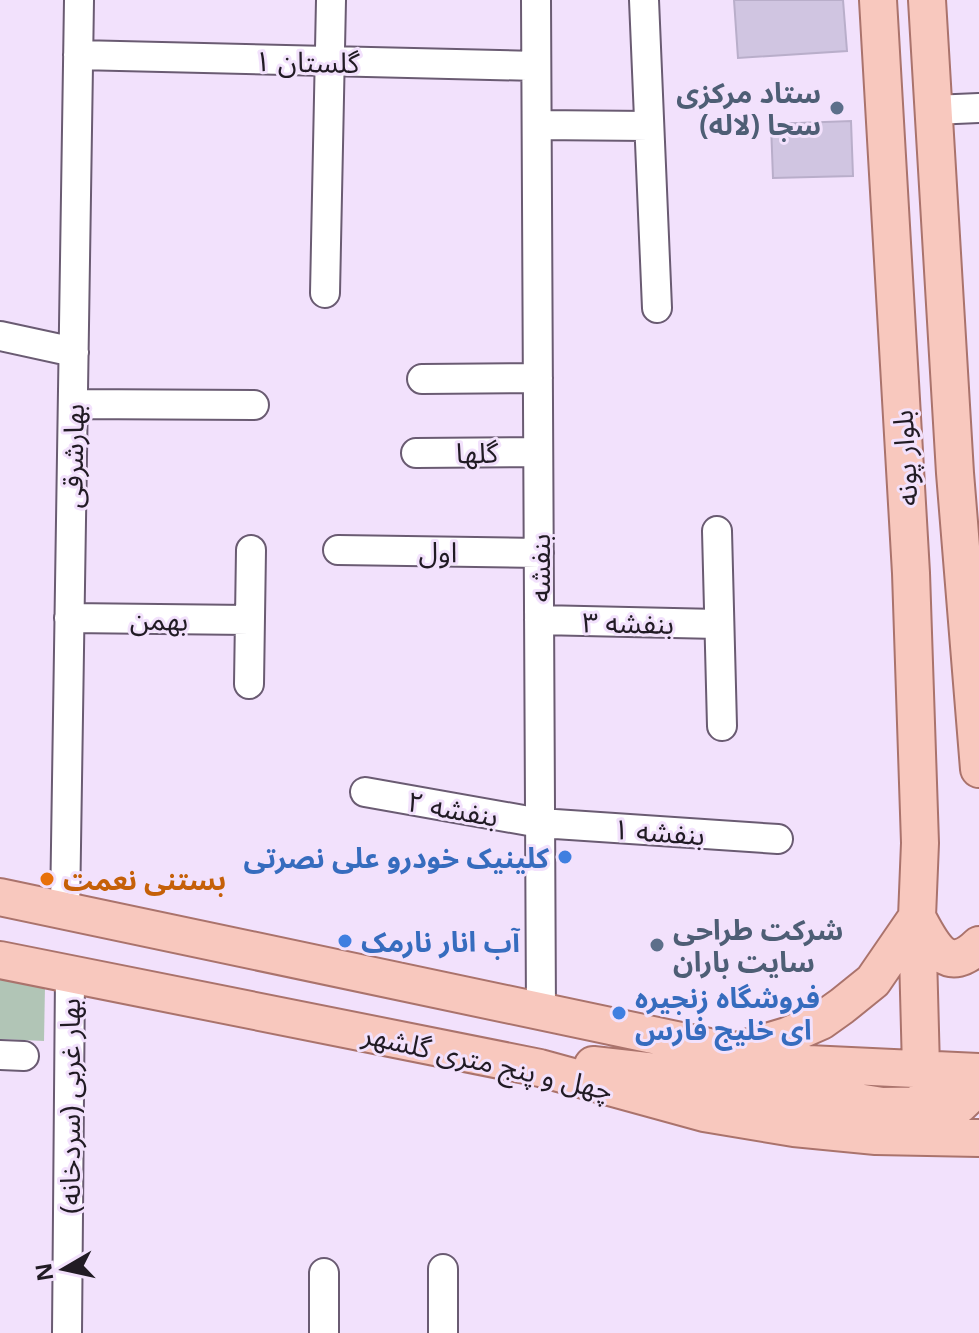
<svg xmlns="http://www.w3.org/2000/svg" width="979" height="1333" font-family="'Noto Sans','Noto Sans Arabic',sans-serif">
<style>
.green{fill:#b1c5b6}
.building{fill:#d0c5e1;stroke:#b9aeca;stroke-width:2}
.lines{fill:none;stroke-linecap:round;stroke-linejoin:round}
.minor-casing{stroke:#6a5b72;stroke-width:32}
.major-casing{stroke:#aa736c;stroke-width:40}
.minor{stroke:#fff;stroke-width:28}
.major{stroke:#f8c8be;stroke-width:36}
.service-dot{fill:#5c6f8a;stroke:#f2e1fc;stroke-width:3}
.shop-dot{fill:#3f7fe0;stroke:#f2e1fc;stroke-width:3}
.food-dot{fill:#e8710a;stroke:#f2e1fc;stroke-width:3}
.labels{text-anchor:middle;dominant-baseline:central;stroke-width:6;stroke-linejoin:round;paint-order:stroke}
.street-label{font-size:28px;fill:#211b24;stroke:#f2e1fc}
.service-label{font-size:28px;font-weight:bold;fill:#4e5e75;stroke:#f2e1fc;text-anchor:end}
.shop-label{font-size:28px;font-weight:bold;fill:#366cbe;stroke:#f2e1fc;text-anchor:start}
.food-label{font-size:28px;font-weight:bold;fill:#c56008;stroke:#f2e1fc;text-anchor:start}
</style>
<rect width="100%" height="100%" fill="#f2e1fc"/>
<path class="green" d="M0 977 45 986 44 1041 0 1039Z"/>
<path class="building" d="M734 0H843L847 51 738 58Z
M851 121 853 176 773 178 771 124Z"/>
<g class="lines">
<defs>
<path id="minor" d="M536 0 541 1011
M644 0 657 308
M78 55 536 66
M933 110 979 108
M537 125 649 126
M325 293 331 0
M0 336 74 352
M422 379 538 378
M73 404 254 405
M416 453 538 452
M717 531 722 726
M338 550 539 553
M69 618 249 620
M539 620 718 624
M249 684 251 550
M365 792 540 823 778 839
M65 911 79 0
M0 1055 24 1056
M324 1273V1333
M67 1333 70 976
M443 1333V1269"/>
<path id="major" d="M927 0 955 473 979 769
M0 897 733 1052 808 1064 979 1072
M917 917 921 1068 930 1090
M917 917C932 945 946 977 979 945
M0 960 540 1068 704 1113 794 1128 876 1136 979 1138
M733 1052 787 1036 821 1021 842 1006 873 981 917 917 920 843 911 573 878 0
M593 1065 710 1078 882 1106 959 1105 979 1086"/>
</defs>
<use href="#minor" class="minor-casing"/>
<use href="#major" class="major-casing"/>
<use href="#minor" class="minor"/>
<use href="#major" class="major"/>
</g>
<g class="service-dot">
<circle cx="837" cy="108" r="8"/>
<circle cx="657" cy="945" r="8"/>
</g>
<g class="shop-dot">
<circle cx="565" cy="857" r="8"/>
<circle cx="345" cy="941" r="8"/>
<circle cx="619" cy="1013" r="8"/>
</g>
<circle class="food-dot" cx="47" cy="879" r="8"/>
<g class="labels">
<g class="street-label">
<text transform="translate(307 61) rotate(1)">گلستان ۱</text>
<text transform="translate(477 452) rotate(-1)">گلها</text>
<text transform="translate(72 456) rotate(-89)">بهارشرقی</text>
<text transform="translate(904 458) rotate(-93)">بلوار پونه</text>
<text transform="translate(438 551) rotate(1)">اول</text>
<text transform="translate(539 568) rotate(-90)">بنفشه</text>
<text transform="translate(159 619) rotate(1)">بهمن</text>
<text transform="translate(628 622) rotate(1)">بنفشه ۳</text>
<text transform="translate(453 808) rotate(10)">بنفشه ۲</text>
<text transform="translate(659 831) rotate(4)">بنفشه ۱</text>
<text transform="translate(488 1061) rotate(13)">چهل و پنج متری گلشهر</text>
<text transform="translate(69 1106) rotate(-90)">بهار غربی (سردخانه)</text>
</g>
<g class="service-label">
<text x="821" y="92">ستاد مرکزی<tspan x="821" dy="32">سجا (لاله)</tspan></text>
<text x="673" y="929" text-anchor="start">شرکت طراحی<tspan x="673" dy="32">سایت باران</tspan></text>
</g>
<g class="shop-label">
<text x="549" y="857" text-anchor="end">کلینیک خودرو علی نصرتی</text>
<text x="361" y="941">آب انار نارمک</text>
<text x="635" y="997">فروشگاه زنجیره<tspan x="635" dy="32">ای خلیج فارس</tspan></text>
</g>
<g class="food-label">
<text x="63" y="879">بستنی نعمت</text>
</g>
</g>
<g transform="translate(64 1269) rotate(261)" stroke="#f2e1fc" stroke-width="6" paint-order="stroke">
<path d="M0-6L14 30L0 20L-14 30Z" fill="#211b24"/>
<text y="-12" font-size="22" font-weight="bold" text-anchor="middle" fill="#211b24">N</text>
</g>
</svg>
